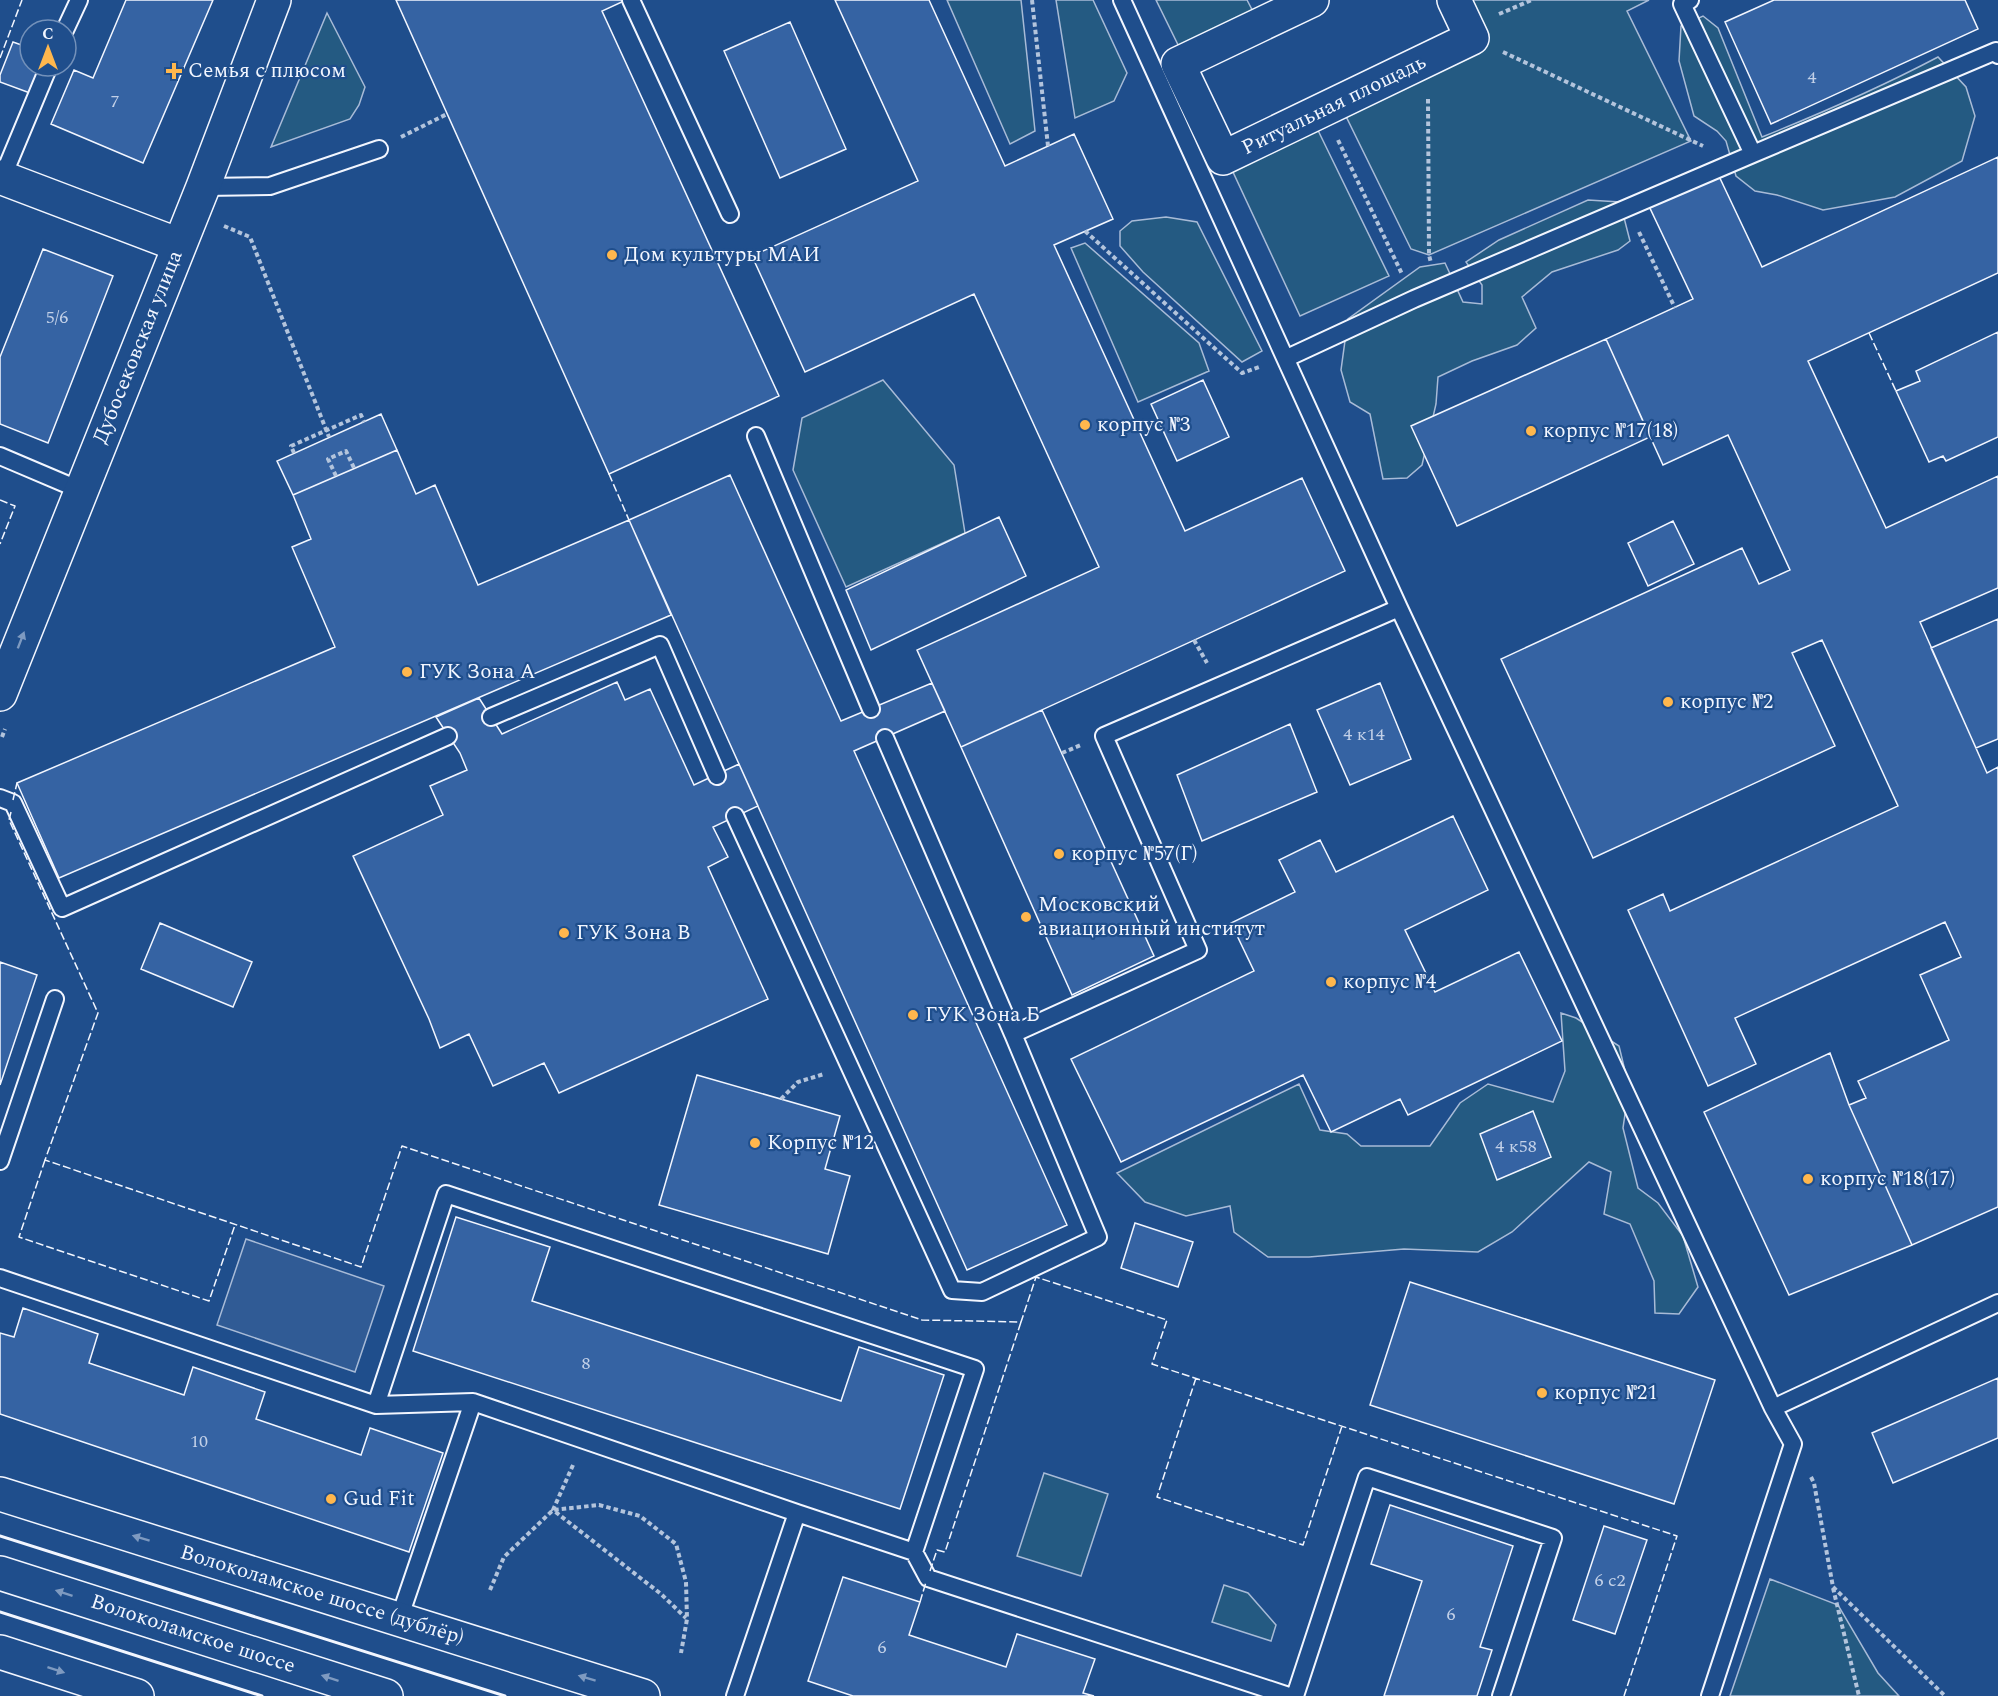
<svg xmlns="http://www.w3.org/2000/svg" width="1998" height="1696" font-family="Spectral,serif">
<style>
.green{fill:#245a82;stroke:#a8bbd7;stroke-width:1.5}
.parking{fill:#305b95;stroke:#a8bbd7;stroke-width:1.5}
.building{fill:#3563a3;stroke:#f2f6ff;stroke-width:1.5}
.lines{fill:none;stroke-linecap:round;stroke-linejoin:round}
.lane-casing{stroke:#f2f6ff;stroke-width:20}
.street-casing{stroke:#f2f6ff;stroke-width:36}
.secondary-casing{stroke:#f2f6ff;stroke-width:36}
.primary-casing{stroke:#f2f6ff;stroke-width:36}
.path{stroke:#b3c4dc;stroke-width:4;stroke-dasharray:4.5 3;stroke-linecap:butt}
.lane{stroke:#1f4e8c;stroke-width:16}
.street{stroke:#1f4e8c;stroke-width:33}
.secondary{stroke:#1f4e8c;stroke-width:33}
.primary{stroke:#1f4e8c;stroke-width:33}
.fence{stroke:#f2f6ff;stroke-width:1.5;stroke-dasharray:8 3;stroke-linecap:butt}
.wall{stroke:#f2f6ff;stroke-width:3}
.oneway{fill:#7e9ac0}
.poi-dot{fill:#ffb74d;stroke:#1f4e8c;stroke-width:2}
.labels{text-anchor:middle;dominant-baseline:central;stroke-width:4.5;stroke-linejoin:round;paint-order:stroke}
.number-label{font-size:18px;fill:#c3d1e8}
.poi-label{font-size:21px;fill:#f2f6ff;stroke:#1f4e8c;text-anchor:start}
.street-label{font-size:21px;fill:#f2f6ff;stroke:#1f4e8c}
</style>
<rect width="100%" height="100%" fill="#1f4e8c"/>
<path class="green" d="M947 0H1021L1035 131 1010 144Z
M1056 0H1093L1127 73 1114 101 1075 118Z
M1156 0H1247L1260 25 1186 61Z
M1454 0H1649L1627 11 1691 141 1429 255 1411 249 1339 102 1472 38Z
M327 13 365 87 359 105 350 119 271 147Z
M1703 16 1718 28 1762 137C1822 113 1881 87 1938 57L1966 87 1975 116 1962 161 1895 197 1823 210 1777 195 1755 191 1736 176 1726 141 1717 131 1694 116 1679 61 1681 26Z
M1311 116 1389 276 1300 316 1226 157Z
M1588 200 1620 202 1630 241 1618 250 1552 272 1522 297 1536 328 1517 345 1472 361 1438 377 1436 404 1422 465 1407 478 1383 479 1370 414 1350 402 1341 370 1348 319 1420 267 1445 263 1463 302 1482 304V285L1466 262 1499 240Z
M1166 217 1197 222 1262 351 1242 362 1143 272 1120 246V231L1132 221Z
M1085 243 1199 343 1209 371 1138 402 1071 248Z
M883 380 954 465 965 533 846 587 793 470 802 418Z
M1561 1013 1576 1018 1619 1046 1629 1087 1623 1128 1638 1188 1658 1203 1683 1236 1698 1287 1679 1314 1655 1313 1654 1281 1630 1224 1604 1214 1611 1172 1589 1162 1512 1232 1478 1252 1404 1249 1309 1257H1268L1234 1232 1230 1206 1186 1216 1145 1202 1117 1173 1299 1084 1320 1130 1347 1134 1361 1146H1430L1460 1103 1488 1084 1553 1102 1565 1071Z
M1044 1473 1108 1494 1081 1576 1017 1556Z
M1770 1579 1838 1605 1878 1673 1899 1696H1730Z
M1224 1585 1248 1593 1276 1625 1271 1641 1212 1622Z"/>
<path class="parking" d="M246 1239 384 1286 355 1372 217 1325Z"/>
<path class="building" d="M126 0H213L143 163 51 124 74 70 93 78Z
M396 0H626L602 11 779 396 609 474Z
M835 0H929L1005 166 1074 134 1113 219 1054 245 1185 531 1302 478 1345 571 961 747 917 650 1099 567 974 294 805 372 752 256 918 181Z
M1774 0H1965L1978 29 1771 124 1725 22Z
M790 22 846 149 780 178 724 51Z
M13 42 30 48V66H41L30 93 0 82V75Z
M1998 157V273L1808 361 1886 528 1998 476V588L1920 622 1987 773 1998 767V1207L1912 1245 1849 1105 1866 1098 1858 1081 1949 1040 1920 975 1961 957 1945 922 1735 1018 1756 1064 1708 1086 1628 910 1663 894 1670 911 1898 806 1822 640 1792 653 1835 746 1593 858 1501 659 1742 548 1759 584 1790 570 1728 435 1663 465 1606 339 1693 299 1648 204 1717 172 1762 267Z
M43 249 113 276 48 443 0 424V357Z
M1998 332V437L1946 461 1943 456 1929 462 1896 391 1920 381 1916 371Z
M1606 339 1650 437 1457 526 1411 426Z
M1203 380 1229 437 1177 461 1151 404Z
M381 414 397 450 293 495 277 461Z
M397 450 416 494 435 485 478 585 629 520 671 615 59 878 17 783 335 647 292 547 311 539 293 495Z
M730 475 841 721 932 683 945 711 854 751 1067 1225 967 1270 629 520Z
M999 517 1026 576 871 650 846 590Z
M1673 521 1694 564 1648 586 1628 543Z
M1998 619V739L1976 748 1931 648Z
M617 682 625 700 650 689 694 785 739 764 758 806 713 827 728 857 708 867 768 999 559 1093 544 1063 493 1086 469 1034 440 1048 429 1019 353 856 443 815 430 786 467 770 460 753 436 717 479 698 502 734Z
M1380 683 1411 759 1350 785 1317 710Z
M1042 710 1154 956 1072 995 961 747Z
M1290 724 1317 792 1202 841 1177 775Z
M1453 816 1488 890 1405 930 1435 992 1519 952 1562 1041 1408 1115 1400 1099 1331 1132 1303 1075 1121 1162 1071 1059 1254 971 1231 923 1295 892 1279 860 1320 840 1336 872Z
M160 923 252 962 233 1007 141 969Z
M0 962 37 975 0 1085Z
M1830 1053 1849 1105 1912 1245 1789 1295 1704 1112Z
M697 1075 840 1116 825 1169 850 1176 828 1254 659 1205Z
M1533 1111 1551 1157 1497 1180 1480 1134Z
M456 1217 550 1247 532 1301 841 1401 859 1347 944 1375 900 1509 413 1351Z
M1135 1223 1193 1242 1178 1287 1121 1268Z
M1410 1282 1715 1380 1674 1504 1370 1405Z
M23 1308 98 1334 89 1363 184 1395 193 1367 265 1392 256 1419 361 1455 370 1428 443 1453 409 1552 0 1414V1333L14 1337Z
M1998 1378V1438L1893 1483 1872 1433Z
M1390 1505 1513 1546 1480 1647 1492 1650 1477 1696H1384L1422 1581 1371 1564Z
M1604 1526 1647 1540 1615 1634 1573 1620Z
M843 1577 920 1602 909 1635 1006 1667 1017 1634 1095 1659 1083 1693 1094 1696H853L808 1681Z"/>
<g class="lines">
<defs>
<path id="lane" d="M631 0 730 214
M1122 0 1399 608 1773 1408 1793 1444 1710 1696
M1690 0 1682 4 1753 154 1996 51 1998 55
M65 30 79 0
M1 181 49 66
M203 187 270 186 379 149
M1287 358 1414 299 1753 154
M756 436 871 709
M0 456 80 490
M491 717 660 645 717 776
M885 738 1013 1034
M0 798 13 803 62 908 448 736
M735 816 952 1290 982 1292 1098 1237 1013 1034 1198 950 1104 736 1399 608
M0 1161 55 999
M0 1278 376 1405 473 1402
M376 1405 446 1194 975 1369 914 1552 797 1513
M1773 1408 1998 1303
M914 1552 928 1578 1289 1696
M399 1619 473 1402 797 1513 735 1696
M1295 1696 1367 1477 1553 1538 1501 1696"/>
<path id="street" d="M1312 0 1178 64 1223 158 1472 38 1454 0
M0 177 179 245
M0 694 203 187 274 0"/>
<path id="secondary" d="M0 1494 643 1696"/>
<path id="primary" d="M0 1573 386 1696
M0 1652 137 1696"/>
</defs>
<use href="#lane" class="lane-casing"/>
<use href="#street" class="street-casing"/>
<use href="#secondary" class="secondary-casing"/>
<use href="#primary" class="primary-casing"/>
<path class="path" d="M1032 0 1048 146
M1499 14 1532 0
M1503 52 1703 146
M1428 99 1429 255 1431 263
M401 137 447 114
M1338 140 1402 274
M224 226 250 237 329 437
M1085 231 1242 373 1259 367
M1639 232 1675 308
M294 453 291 446 361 415 364 422
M336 476 328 459 346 451 354 468
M1194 640 1207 663
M2 737 5 729
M1062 753 1081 745
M781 1099 798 1082 824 1074
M573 1465 553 1510 661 1594 686 1618
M1811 1477 1814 1483 1833 1587 1945 1696
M1833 1588 1859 1696
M490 1590 504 1557 553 1510 599 1505 640 1516 676 1544 686 1582 687 1619 681 1653"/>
<use href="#lane" class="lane"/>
<use href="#street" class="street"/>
<use href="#secondary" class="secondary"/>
<use href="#primary" class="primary"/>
<path class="fence" d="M0 58 22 0
M1869 333 1896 391
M609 474 629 520
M0 500 15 506 0 544
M13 800 17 783
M11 812 9 820 98 1013 45 1160 361 1267 402 1146 922 1320 1021 1322 1036 1277 1167 1320 1152 1364 1677 1536 1624 1696
M45 1160 19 1237 209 1301 235 1225
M1196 1378 1157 1497 1303 1545 1342 1426
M930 1571 937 1550 945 1552 1021 1322
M920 1602 926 1582"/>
<path class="wall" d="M0 1536 505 1696
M0 1612 262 1696"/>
</g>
<defs><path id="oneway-solid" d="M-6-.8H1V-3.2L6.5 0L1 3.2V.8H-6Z" transform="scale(1.5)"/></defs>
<g class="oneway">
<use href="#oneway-solid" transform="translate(21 640) rotate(-69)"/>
<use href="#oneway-solid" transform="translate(141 1538) rotate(-163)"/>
<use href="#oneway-solid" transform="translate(64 1593) rotate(-162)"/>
<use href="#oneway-solid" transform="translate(56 1670) rotate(18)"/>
<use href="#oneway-solid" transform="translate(330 1678) rotate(-162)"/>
<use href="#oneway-solid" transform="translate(587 1678) rotate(-163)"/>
</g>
<g class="poi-dot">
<path d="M171 62h6v6h6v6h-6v6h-6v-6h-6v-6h6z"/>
<circle cx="612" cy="255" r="6"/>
<circle cx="1085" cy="425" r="6"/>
<circle cx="1531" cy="431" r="6"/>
<circle cx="407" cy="672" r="6"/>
<circle cx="1668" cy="702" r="6"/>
<circle cx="1059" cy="854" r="6"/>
<circle cx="1026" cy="917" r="6"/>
<circle cx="564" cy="933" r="6"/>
<circle cx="1331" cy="982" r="6"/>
<circle cx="913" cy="1015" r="6"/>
<circle cx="755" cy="1143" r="6"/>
<circle cx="1808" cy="1179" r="6"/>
<circle cx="1542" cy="1393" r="6"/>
<circle cx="331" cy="1499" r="6"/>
</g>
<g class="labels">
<g class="number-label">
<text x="1812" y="77">4</text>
<text x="115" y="101">7</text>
<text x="57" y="317">5/6</text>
<text x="1364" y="734">4 к14</text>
<text x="1516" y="1146">4 к58</text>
<text x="586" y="1363">8</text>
<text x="199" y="1441">10</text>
<text x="1610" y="1580">6 с2</text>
<text x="1451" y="1614">6</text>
<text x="882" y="1647">6</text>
</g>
<g class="poi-label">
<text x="188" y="71">Семья с плюсом</text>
<text x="624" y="255">Дом культуры МАИ</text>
<text x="1097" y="425">корпус №3</text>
<text x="1543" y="431">корпус №17(18)</text>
<text x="419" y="672">ГУК Зона А</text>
<text x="1680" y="702">корпус №2</text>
<text x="1071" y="854">корпус №57(Г)</text>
<text x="1038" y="905">Московский<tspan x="1038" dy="24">авиационный институт</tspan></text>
<text x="576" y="933">ГУК Зона В</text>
<text x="1343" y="982">корпус №4</text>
<text x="925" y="1015">ГУК Зона Б</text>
<text x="767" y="1143">Корпус №12</text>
<text x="1820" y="1179">корпус №18(17)</text>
<text x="1554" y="1393">корпус №21</text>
<text x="343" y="1499">Gud Fit</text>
</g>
<g class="street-label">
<text transform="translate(1334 105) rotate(-26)">Ритуальная площадь</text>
<text transform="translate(138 347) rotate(-68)">Дубосековская улица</text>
<text transform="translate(322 1595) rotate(17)">Волоколамское шоссе (дублёр)</text>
<text transform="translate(193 1634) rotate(18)">Волоколамское шоссе</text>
</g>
</g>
<g transform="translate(48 48)"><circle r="28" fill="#1f4e8c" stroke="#7391ba" stroke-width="1.5"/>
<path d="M0-4.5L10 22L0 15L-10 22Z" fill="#ffb74d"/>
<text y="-9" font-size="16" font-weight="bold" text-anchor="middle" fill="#f2f6ff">С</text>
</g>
</svg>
